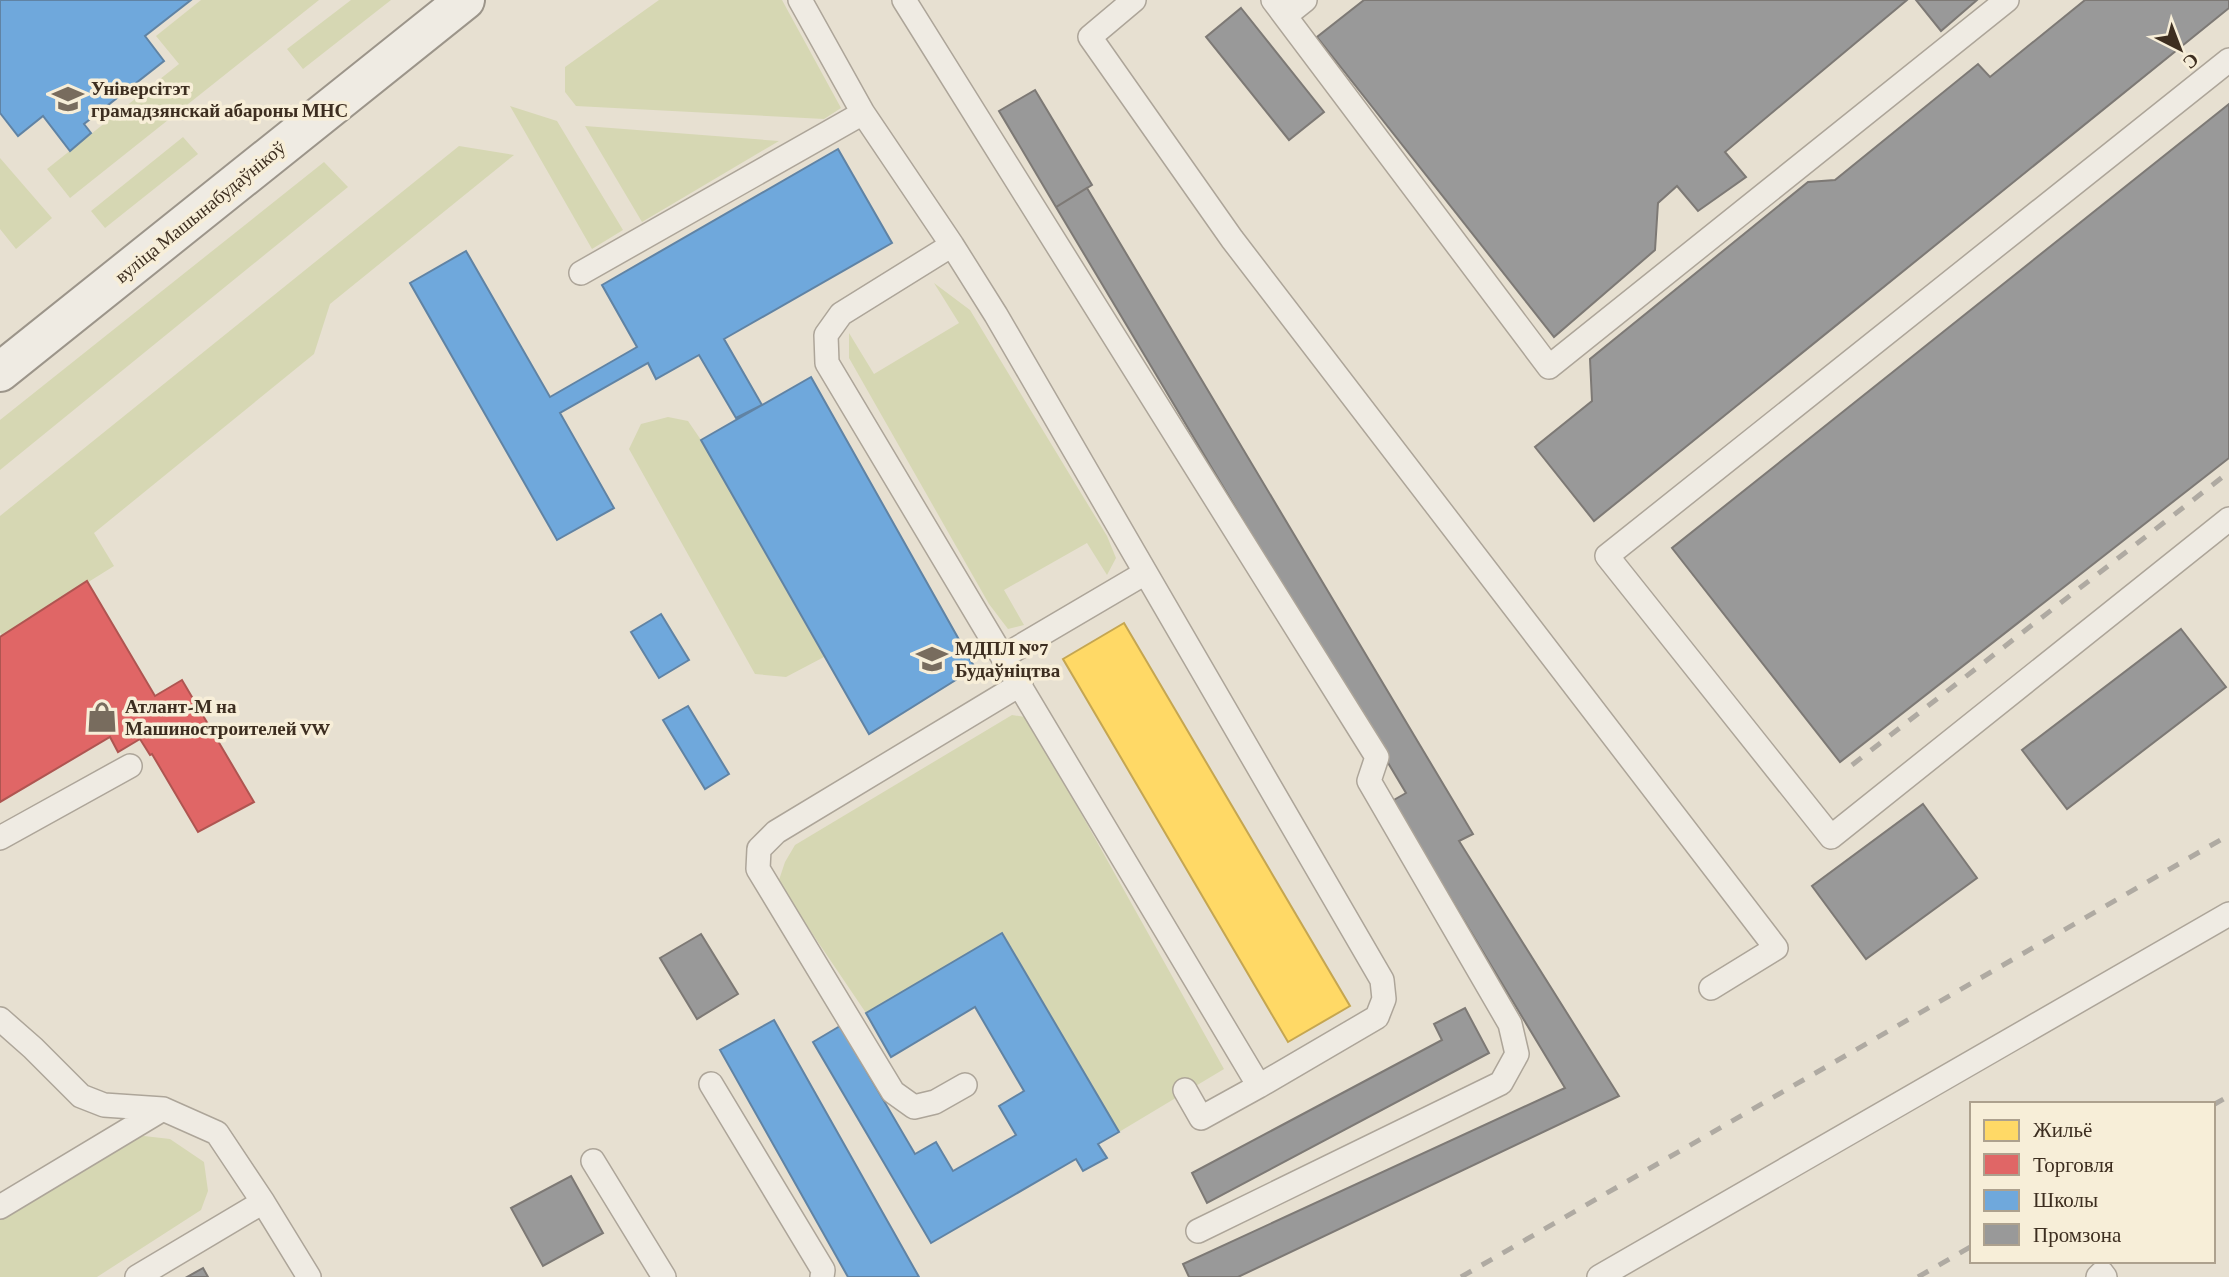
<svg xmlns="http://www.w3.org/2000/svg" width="2229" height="1277" font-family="'Crimson Pro',serif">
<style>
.green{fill:#d6d7b3}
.homes{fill:#ffd966;stroke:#c5a651;stroke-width:2}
.shops{fill:#e06666;stroke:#af5551;stroke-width:2}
.schools{fill:#6fa8dc;stroke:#6083a4;stroke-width:2}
.industry{fill:#999;stroke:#7d7975;stroke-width:2}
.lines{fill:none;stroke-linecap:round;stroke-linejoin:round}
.service-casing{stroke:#ada599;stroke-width:26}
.secondary-casing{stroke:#9c958a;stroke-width:42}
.service{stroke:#efebe3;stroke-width:23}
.secondary{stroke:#efebe3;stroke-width:38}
.rail{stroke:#afaaa2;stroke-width:5;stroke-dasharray:12 12;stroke-linecap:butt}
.labels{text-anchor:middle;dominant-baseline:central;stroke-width:7;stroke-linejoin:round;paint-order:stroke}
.poi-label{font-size:19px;font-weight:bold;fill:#3d2e20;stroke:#f7eed8;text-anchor:start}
.street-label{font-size:19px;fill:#3d2e20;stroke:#f7eed8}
</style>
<rect width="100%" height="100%" fill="#e7e0d1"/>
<path class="green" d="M201 0H319L70 198 47 169 179 64 156 36Z
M351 0H391L303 69 287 49Z
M659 0H782L841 108 824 119 576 106 565 92V67Z
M510 106 557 121 623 230 592 249Z
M585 126 779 141 642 222Z
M183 137 198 154 105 228 91 211Z
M459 146 514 155 330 304 314 354 94 533 114 566 2 636 0 632V516Z
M0 158 52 218 16 249 0 229Z
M324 162 348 187 0 470V420Z
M934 283 970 310 1107 536 1116 558 1107 575 1087 543 1004 590 1024 625 1008 629 989 604 849 358V333L874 374 959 323Z
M668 417 688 421 701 440 824 657 786 677 755 674 629 449 641 424Z
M1012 715 1025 717 1035 731 1224 1069 1119 1132 1003 933 866 1013 778 883 785 862 795 845Z
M118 1133 170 1139 204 1162 208 1191 201 1210 97 1277H0V1198Z"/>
<path class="homes" d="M1124 623 1350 1006 1288 1042 1063 659Z"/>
<path class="shops" d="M87 581 155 696 182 680 254 802 198 832 152 754 150 755 140 739 118 752 110 737 0 802V637Z"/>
<path class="schools" d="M0 0H191L145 36 164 61 84 124 91 133 70 151 43 116 18 136 0 113Z
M838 149 892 243 724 339 762 405 736 418 699 355 656 379 648 363 560 413 614 508 557 540 410 283 466 251 550 397 637 347 602 285Z
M811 377 975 668 869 734 701 440Z
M661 614 689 660 659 678 631 632Z
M688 706 729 774 705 789 663 720Z
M1002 933 1119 1132 1098 1144 1107 1158 1083 1171 1076 1159 931 1243 813 1042 840 1026 915 1154 936 1142 953 1171 1016 1135 999 1106 1024 1091 975 1007 891 1057 866 1013Z
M774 1020 919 1277H848L720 1050Z"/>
<path class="industry" d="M1364 0H1907L1725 152 1746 177 1698 211 1677 186 1658 203 1655 250 1554 337 1317 37Z
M1916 0H1977L1941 31Z
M2085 0H2229V8L1594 521 1535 447 1592 401 1590 359 1808 182 1835 180 1978 64 1990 77Z
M1241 8 1324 112 1289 140 1206 37Z
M1035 90 1092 185 1056 207 999 111Z
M2229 104V458L1840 762 1672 548Z
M1087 188 1473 834 1459 841 1619 1096 1238 1277H1189L1183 1264 1565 1088 1392 801 1406 793 1056 207Z
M2181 629 2226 687 2067 809 2022 750Z
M1923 804 1977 878 1866 959 1812 886Z
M701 934 738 994 697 1019 660 958Z
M1465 1008 1489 1053 1207 1203 1192 1173 1442 1040 1434 1024Z
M571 1176 603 1233 543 1266 511 1208Z
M203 1268 208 1277H187Z"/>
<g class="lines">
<defs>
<path id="service" d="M800 0 863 113 952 245 996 315 1382 980 1384 999 1377 1017 1259 1086 827 363 826 335 841 314 952 245
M904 0 1377 757 1369 781 1510 1024 1517 1054 1501 1083 1198 1231
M1134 0 1090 37 1232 239 1776 948 1711 988
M1273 0 1549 367 2007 0
M1285 16 1305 0
M2229 60 1607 556 1831 837 2229 519
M581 273 863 113
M1004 656 1145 573
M0 838 130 766
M0 1019 33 1048 81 1096 104 1105 163 1109 217 1133 263 1202 309 1277
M711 1084 823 1270 822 1277
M965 1085 935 1102 914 1107 893 1092 758 869 759 849 776 832 1021 684
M1185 1090 1201 1118 1259 1086
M593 1161 664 1277
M0 1207 163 1109
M137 1277 263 1202
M1599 1277 2229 914
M2098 1277 2102 1273 2105 1277"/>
<path id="secondary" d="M0 372 465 0"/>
</defs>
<use href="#service" class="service-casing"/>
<use href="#secondary" class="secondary-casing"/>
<use href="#service" class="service"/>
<use href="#secondary" class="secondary"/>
<path class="rail" d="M1852 765 2229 472
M2213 1105 2229 1096
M1461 1277 2229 835
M1918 1277 1972 1246"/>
</g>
<defs>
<symbol id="university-bare" viewBox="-9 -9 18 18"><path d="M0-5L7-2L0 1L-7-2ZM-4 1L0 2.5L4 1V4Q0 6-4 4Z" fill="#786c5e" stroke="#f7eed8" stroke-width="2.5" paint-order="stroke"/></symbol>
<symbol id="shop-bare" viewBox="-9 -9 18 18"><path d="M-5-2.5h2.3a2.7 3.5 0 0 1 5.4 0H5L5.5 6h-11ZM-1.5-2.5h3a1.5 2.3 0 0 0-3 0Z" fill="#786c5e" stroke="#f7eed8" stroke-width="2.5" paint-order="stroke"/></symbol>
</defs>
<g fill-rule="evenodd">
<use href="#university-bare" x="46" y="77" width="44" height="44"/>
<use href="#university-bare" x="910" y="637" width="44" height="44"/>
<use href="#shop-bare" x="80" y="695" width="44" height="44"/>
</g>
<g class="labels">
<g class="poi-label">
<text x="91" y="88">Універсітэт<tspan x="91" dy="22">грамадзянскай абароны МНС</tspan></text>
<text x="955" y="648">МДПЛ №7<tspan x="955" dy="22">Будаўніцтва</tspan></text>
<text x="125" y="706">Атлант-М на<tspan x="125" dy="22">Машиностроителей VW</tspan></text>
</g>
<g class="street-label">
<text transform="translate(200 212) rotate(-39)">вуліца Машынабудаўнікоў</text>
</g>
</g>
<rect x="1970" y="1102" width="245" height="161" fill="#f7eed8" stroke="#ada18e" stroke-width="2"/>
<rect x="1984" y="1120" width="35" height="21" fill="#ffd966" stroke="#ada18e" stroke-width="2"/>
<text x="2033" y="1137" font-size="21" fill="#3d2e20">Жильё</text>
<rect x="1984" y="1154" width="35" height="21" fill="#e06666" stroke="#ada18e" stroke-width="2"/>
<text x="2033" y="1172" font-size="21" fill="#3d2e20">Торговля</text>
<rect x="1984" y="1190" width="35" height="21" fill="#6fa8dc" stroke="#ada18e" stroke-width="2"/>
<text x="2033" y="1207" font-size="21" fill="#3d2e20">Школы</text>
<rect x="1984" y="1224" width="35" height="21" fill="#999999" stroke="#ada18e" stroke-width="2"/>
<text x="2033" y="1242" font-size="21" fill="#3d2e20">Промзона</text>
<g transform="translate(2180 49) rotate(138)" stroke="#f7eed8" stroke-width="5" paint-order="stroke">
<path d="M0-5L12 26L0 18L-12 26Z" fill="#3d2e20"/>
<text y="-10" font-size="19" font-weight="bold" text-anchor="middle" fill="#3d2e20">С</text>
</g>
</svg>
